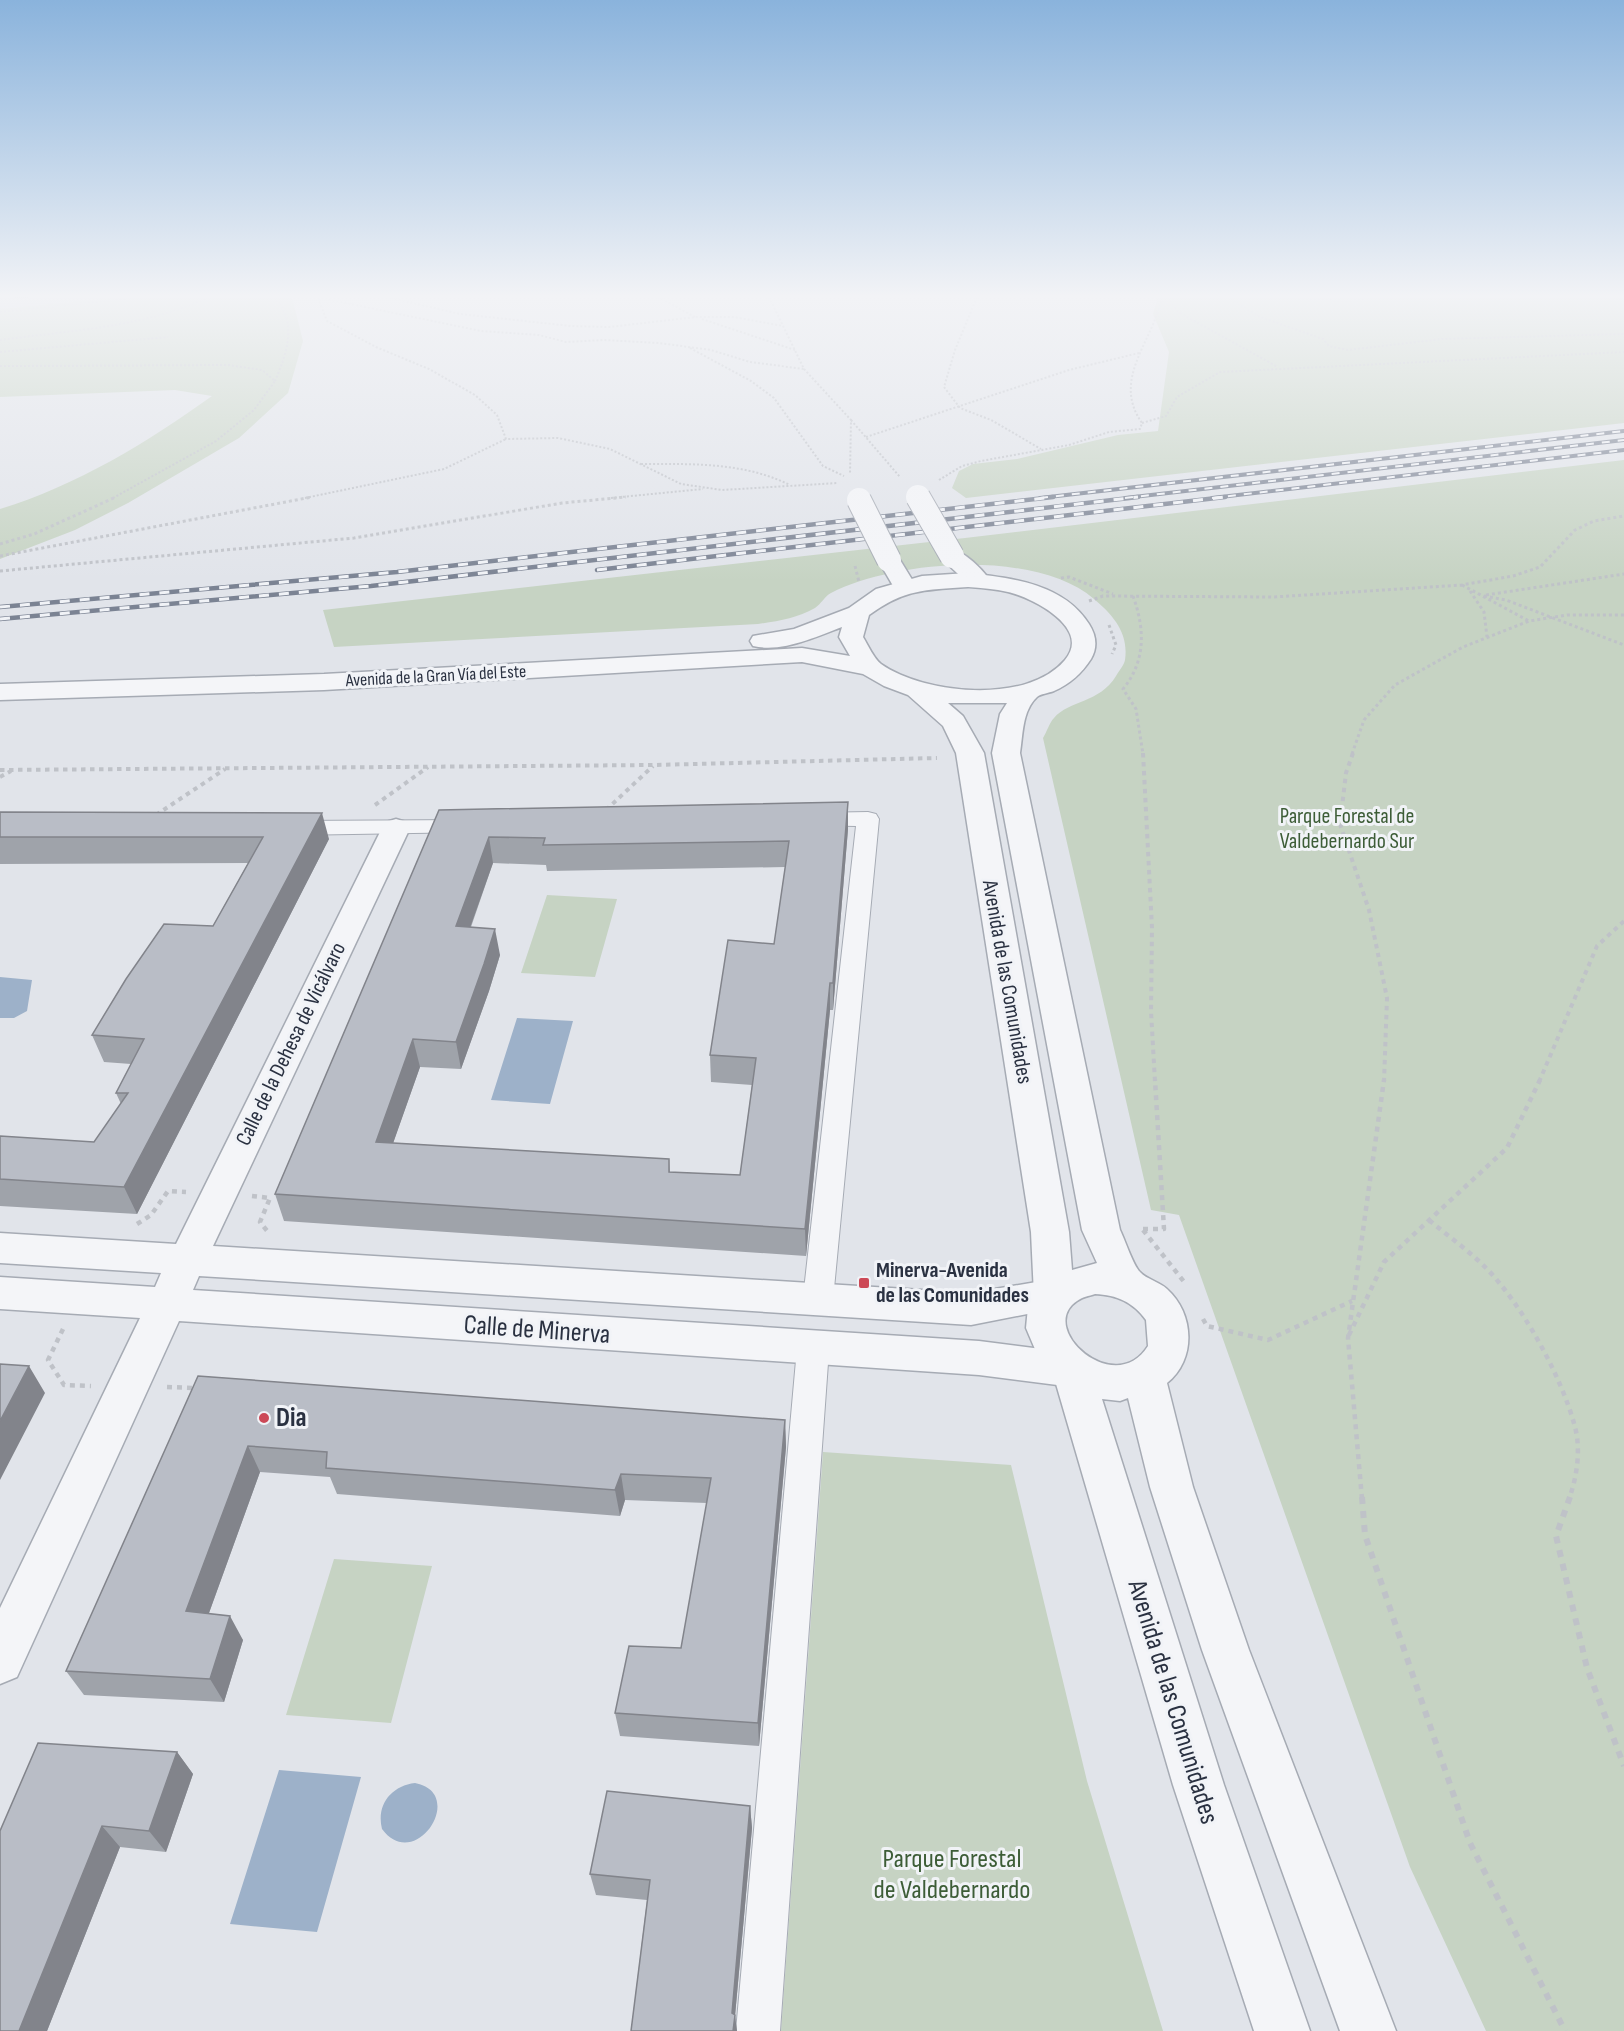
<svg xmlns="http://www.w3.org/2000/svg" width="1624" height="2031" font-family="'Sofia Sans Condensed',sans-serif">
<style>
.built{fill:#cfd3dc}
.green{fill:#c6d3c3}
.water{fill:#9db1c9}
.lines{fill:none;stroke-linecap:round;stroke-linejoin:round}
.pedestrian-casing{stroke:#a6abb4;stroke-width:2}
.minor-casing{stroke:#a6abb4;stroke-width:3}
.tertiary-casing{stroke:#a6abb4;stroke-width:3}
.path-far4{stroke:#bfc2c8;stroke-width:2;stroke-dasharray:2 2;stroke-linecap:butt}
.path-far3{stroke:#bfc2c8;stroke-width:3;stroke-dasharray:3 3;stroke-linecap:butt}
.path-far2{stroke:#bfc2c8;stroke-width:4;stroke-dasharray:4.5 4.5;stroke-linecap:butt}
.path-far1{stroke:#bfc2c8;stroke-width:4.5;stroke-dasharray:5 5;stroke-linecap:butt}
.path{stroke:#bfc2c8;stroke-width:6;stroke-dasharray:7 7;stroke-linecap:butt}
.pedestrian{fill:#f4f5f8;fill-rule:evenodd}
.minor{fill:#f4f5f8;fill-rule:evenodd}
.tertiary{fill:#f4f5f8;fill-rule:evenodd}
.rail-far1-casing{stroke:#7b8393;stroke-width:4}
.rail-casing{stroke:#7b8393;stroke-width:4.5}
.rail-far1{stroke:#f1f3f7;stroke-width:2;stroke-dasharray:8;stroke-linecap:butt}
.rail{stroke:#f1f3f7;stroke-width:3;stroke-dasharray:10;stroke-linecap:butt}
.minor-bridge-far1-casing{stroke:#a6abb4;stroke-width:20;stroke-linecap:butt}
.minor-bridge-casing{stroke:#a6abb4;stroke-width:26;stroke-linecap:butt}
.minor-bridge-far1{stroke:#f4f5f8;stroke-width:19}
.minor-bridge{stroke:#f4f5f8;stroke-width:24}
.wall{fill:#9fa3aa;fill-rule:evenodd}
.shaded-wall{fill:#82848b}
.building{fill:#b9bdc6;stroke:#82848b;stroke-width:1.5;fill-rule:evenodd}
.poi-dot{fill:#cc4957;stroke:#f1f3f7;stroke-width:2}
.labels{text-anchor:middle;dominant-baseline:central;stroke-width:6;stroke-linejoin:round;paint-order:stroke}
.far-street-label{font-size:18px;fill:#2a3141;stroke:#f1f3f7}
.park-label{font-size:22px;fill:#3d5d37;stroke:#f1f3f7}
.street-label{font-size:22px;fill:#2a3141;stroke:#f1f3f7}
.poi-label{font-size:22px;font-weight:bold;fill:#2a3141;stroke:#f1f3f7;text-anchor:start}
.near-street-label{font-size:27px;fill:#2a3141;stroke:#f1f3f7}
.near-poi-label{font-size:27px;font-weight:bold;fill:#2a3141;stroke:#f1f3f7;text-anchor:start}
.near-park-label{font-size:27px;fill:#3d5d37;stroke:#f1f3f7}
</style>
<rect width="100%" height="100%" fill="#e1e4ea"/>
<path class="built" d="M0 297H120L0 309Z"/>
<path class="green" d="M120 297H292L303 341 288 393 239 438 128 503 75 530 0 559V509C76 486 148 442 212 396L175 390 0 397V309Z
M1158 297H1624V423L966 498 952 488 959 471 973 464 1017 459 1118 435 1158 431 1169 352 1153 314Z
M1624 460V2031H1486L1410 1867 1179 1215 1151 1210 1043 738C1047 732 1049 723 1054 718 1069 700 1100 703 1116 676 1119 671 1124 665 1125 660 1129 633 1113 615 1094 599 1036 549 896 560 831 593 825 596 821 604 815 608 797 618 779 621 758 624L334 647 323 610 965 538Z
M547 895 617 899 595 977 521 973Z
M823 1452 1011 1465 1087 1781 1163 2031H781Z
M334 1559 432 1566 391 1723 286 1715Z"/>
<path class="water" d="M0 977 32 980 27 1011 14 1018H0Z
M517 1018 573 1021 550 1104 491 1100Z
M279 1770 361 1777 317 1932 230 1924Z
M415 1783C468 1793 415 1874 382 1829 376 1805 391 1786 415 1783Z"/>
<g class="lines">
<defs>
<path id="pedestrian" d="M868 812 876 814 879 819 833 1299 829 1308 818 1311 807 1308 803 1299 856 826 806 825 803 820 806 815 814 813Z
M466 820 474 822 477 827 474 832 292 835 284 833 281 828 284 823 292 821Z
M813 1336 824 1340 829 1349 780 2031H736L797 1349 802 1340Z"/>
<path id="minor" d="M952 549C966 553 981 568 990 580L986 585H970L944 561 941 556 944 551Z
M889 553 897 555 916 586 912 591H896L878 560 881 555Z
M396 819 406 822 410 828 213 1246 971 1293 1054 1279 1068 1284 1074 1295 1068 1306 971 1325 199 1276 193 1290 979 1341 1073 1353 1088 1358 1094 1370 1088 1382 1073 1387 979 1375 179 1321 17 1677 0 1684V1608L140 1318 0 1309V1277L155 1287 161 1273 0 1263V1233L176 1244 382 828 386 822Z"/>
<path id="tertiary" d="M968 573C1011 578 1063 583 1089 624 1096 635 1098 647 1091 659 1082 673 1070 684 1054 691 1049 693 1040 694 1037 697 1022 711 1023 735 1020 753L1120 1230C1125 1240 1133 1265 1140 1272 1146 1279 1160 1282 1167 1289 1194 1313 1197 1359 1167 1383L1193 1487 1249 1650 1396 2031H1340L1202 1650 1150 1487 1128 1398 1120 1401 1102 1399 1224 1785 1310 2031H1254L1173 1785 1054 1377 1040 1361 1026 1328 1028 1307 1034 1295 1031 1232 956 753 943 726 908 695 884 686 863 674 802 662 324 690 0 700V684L324 674 802 648 850 656 839 637 842 627C816 637 781 653 753 646L750 641 753 636 794 629 849 608 876 589 922 576ZM968 587C981 588 995 589 1008 592 1033 598 1092 628 1065 660 1027 705 924 694 881 664 874 659 868 645 863 637L869 615C905 589 924 590 968 587ZM948 703H1007L1000 714 992 753 1082 1230 1097 1263 1072 1270 1069 1232 984 753 963 716ZM1095 1294C1117 1295 1133 1302 1146 1320L1148 1346C1115 1399 1036 1328 1077 1301 1082 1297 1089 1296 1095 1294Z"/>
</defs>
<use href="#pedestrian" class="pedestrian-casing"/>
<use href="#minor" class="minor-casing"/>
<use href="#tertiary" class="tertiary-casing"/>
<path class="path-far4" d="M274 297C298 322 287 353 275 381
M317 297 481 331 539 335 566 342 604 340 659 343 711 350 750 362 804 369
M387 297 460 314 571 326 609 327 696 317H734L783 326
M658 297 695 317
M769 297 804 369 851 420 850 474
M977 297 955 350 944 387 960 408 991 420 1041 449
M1168 297 1178 312 1276 366
M1227 297 1260 317 1323 339 1329 346 1348 350 1442 339 1624 334
M1270 297 1347 301 1378 297
M1595 297 1624 299
M318 298 327 321 376 347 429 369 475 395 497 415 506 439 558 438 610 449 681 484 722 490 838 483
M0 312 142 297
M702 319 795 350
M0 340C65 331 149 327 208 297
M690 348 751 381 774 398 823 466 844 476
M0 352 168 337
M0 366 228 365 262 370 275 381 254 410 216 441 113 498
M851 420 900 477
M1142 423 1166 416 1177 397 1220 372 1624 352
M866 437 1069 370 1139 353
M641 464C693 464 743 462 790 485
M939 480 962 466 981 461 1069 445 1109 432 1140 429 1142 423C1111 379 1153 342 1162 297
M305 498 444 469 506 439
M611 498 703 489"/>
<path class="path-far3" d="M0 544 34 534 116 497
M0 556 312 497
M855 566 859 582
M0 571 354 538 562 503 626 497
M1061 578 1069 577 1113 594
M1462 585 1529 621
M1470 591 1484 612 1487 637
M1486 595 1624 574
M1133 596C1145 629 1146 661 1123 689L1136 709 1143 754
M1484 596 1506 600 1624 645
M1089 601 1103 596 1274 597 1462 585 1513 576 1540 567 1575 530 1594 521 1624 516
M1109 625 1116 645 1112 654
M1352 754 1364 720 1395 685 1463 647 1529 621 1567 615H1624"/>
<path class="path-far2" d="M1143 753 1152 928 1151 1011 1155 1082
M1353 753 1346 773 1340 824 1369 910 1387 998 1384 1082
M0 770 654 765 937 758
M0 777 11 771
M375 805 428 767
M606 810 653 766
M156 815 225 769
M1539 1082 1597 946 1624 921"/>
<path class="path-far1" d="M252 1196 270 1198 260 1222 268 1232
M1429 1220C1448 1236 1468 1250 1485 1267 1522 1304 1562 1377 1575 1427 1581 1450 1577 1477 1569 1499
M137 1224 151 1215 168 1191 186 1192
M1143 1229H1164L1155 1080
M1143 1230 1185 1283
M1203 1319 1207 1326 1268 1340 1352 1301
M63 1329 48 1360 64 1385 91 1386
M1349 1335 1384 1262 1507 1148 1540 1080
M167 1387 195 1388
M1362 1499 1348 1338 1384 1080"/>
<path class="path" d="M1362 1497 1365 1535 1470 1843 1565 2031
M1570 1497 1556 1536 1587 1668 1624 1766"/>
<use href="#pedestrian" class="pedestrian"/>
<use href="#minor" class="minor"/>
<use href="#tertiary" class="tertiary"/>
<defs>
<path id="rail-far1" d="M1040 498 1624 431
M1125 498 1624 440
M1212 498 1624 450"/>
<path id="rail" d="M597 570 1225 497
M0 607 397 572 1053 497
M0 619 371 586 1138 497"/>
</defs>
<use href="#rail-far1" class="rail-far1-casing"/>
<use href="#rail" class="rail-casing"/>
<use href="#rail-far1" class="rail-far1"/>
<use href="#rail" class="rail"/>
<defs>
<path id="minor-bridge-far1" d="M917 495 919 498"/>
<path id="minor-bridge" d="M918 497 952 556
M859 500 889 560"/>
</defs>
<use href="#minor-bridge-far1" class="minor-bridge-far1-casing"/>
<use href="#minor-bridge" class="minor-bridge-casing"/>
<use href="#minor-bridge-far1" class="minor-bridge-far1"/>
<use href="#minor-bridge" class="minor-bridge"/>
</g>
<path class="wall" d="M848 802V829L833 1010H830L806 1256 284 1221 275 1194 439 810ZM493 863 546 865 547 871 785 867 774 944 710 1055 711 1082 752 1085 740 1175 670 1172 669 1159 393 1143 420 1067 461 1069 489 991 500 955 471 927Z
M0 812 329 839 137 1214 0 1206V1136L94 1142 121 1104 116 1093 131 1064 104 1062 92 1035 213 926 248 863 0 864Z
M198 1376 785 1420 786 1447 759 1746 620 1736 615 1713 681 1648 707 1503 625 1500 620 1516 337 1494 330 1477 260 1472 209 1613 243 1640 224 1702 84 1695 66 1671Z
M177 1752 193 1774 166 1852 120 1847 47 2031H0V1831Z
M750 1806 752 1828 735 2016 737 2031H631L647 1900 596 1895 590 1874Z"/>
<path class="shaded-wall" d="M14 297H35L14 299Z
M848 802V829L833 1010V983Z
M322 813 329 839 137 1214 124 1187Z
M489 837 493 863 461 953 456 926Z
M495 929 500 955 489 991 461 1069 456 1042Z
M830 983V1010L806 1256 805 1229Z
M413 1039 420 1067 384 1169 376 1142Z
M29 1366 45 1393 0 1480V1421Z
M785 1420 786 1447 759 1746 758 1723Z
M248 1446 260 1472 201 1635 186 1611Z
M621 1474 625 1500 620 1516 615 1490Z
M230 1616 243 1640 224 1702 210 1679Z
M177 1752 193 1774 166 1852 149 1831Z
M750 1806 752 1828 735 2016 737 2031H733L732 2013Z
M102 1826 120 1847 47 2031H19Z"/>
<path class="building" d="M848 802 833 983H830L805 1229 275 1194 439 810ZM489 837 545 838 543 845 789 841 774 944 728 940 710 1055 756 1058 740 1175 669 1172V1159L376 1142 413 1039 456 1042 484 964 495 929 456 926Z
M0 812 322 813 124 1187 0 1179V1136L94 1142 128 1093H116L144 1039 92 1035 126 979 164 924 213 926 263 837H0Z
M0 1364 29 1366 0 1421Z
M198 1376 785 1420 758 1723 615 1713 629 1646 681 1648 711 1478 621 1474 615 1490 326 1468 327 1452 248 1446 186 1611 230 1616 210 1679 66 1671Z
M38 1743 177 1752 149 1831 102 1826 19 2031H0V1831Z
M607 1791 750 1806 732 2013 735 2015 733 2031H631L650 1880 590 1874Z"/>
<linearGradient id="sky" x2="0" y2="1"><stop stop-color="#8ab3dc"/><stop offset="0.51" stop-color="#f2f3f6"/><stop offset="1" stop-color="#f2f3f6" stop-opacity="0"/></linearGradient>
<rect width="1624" height="581" fill="url(#sky)"/>
<g class="poi-dot">
<rect x="858" y="1277" width="12" height="12" rx="3"/>
<circle cx="264" cy="1418" r="6"/>
</g>
<g class="labels">
<g class="far-street-label">
<text transform="translate(436 676) rotate(-3)">Avenida de la Gran Vía del Este</text>
</g>
<g class="park-label">
<text x="1347" y="816">Parque Forestal de<tspan x="1347" dy="25">Valdebernardo Sur</tspan></text>
</g>
<g class="street-label">
<text transform="translate(1007 982) rotate(80)">Avenida de las Comunidades</text>
<text transform="translate(291 1044) rotate(-64)">Calle de la Dehesa de Vicálvaro</text>
</g>
<g class="poi-label">
<text x="876" y="1270">Minerva-Avenida<tspan x="876" dy="25">de las Comunidades</tspan></text>
</g>
<g class="near-street-label">
<text transform="translate(537 1330) rotate(4)">Calle de Minerva</text>
<text transform="translate(1173 1702) rotate(73)">Avenida de las Comunidades</text>
</g>
<g class="near-poi-label">
<text x="276" y="1418">Dia</text>
</g>
<g class="near-park-label">
<text x="952" y="1859">Parque Forestal<tspan x="952" dy="31">de Valdebernardo</tspan></text>
</g>
</g>
</svg>
